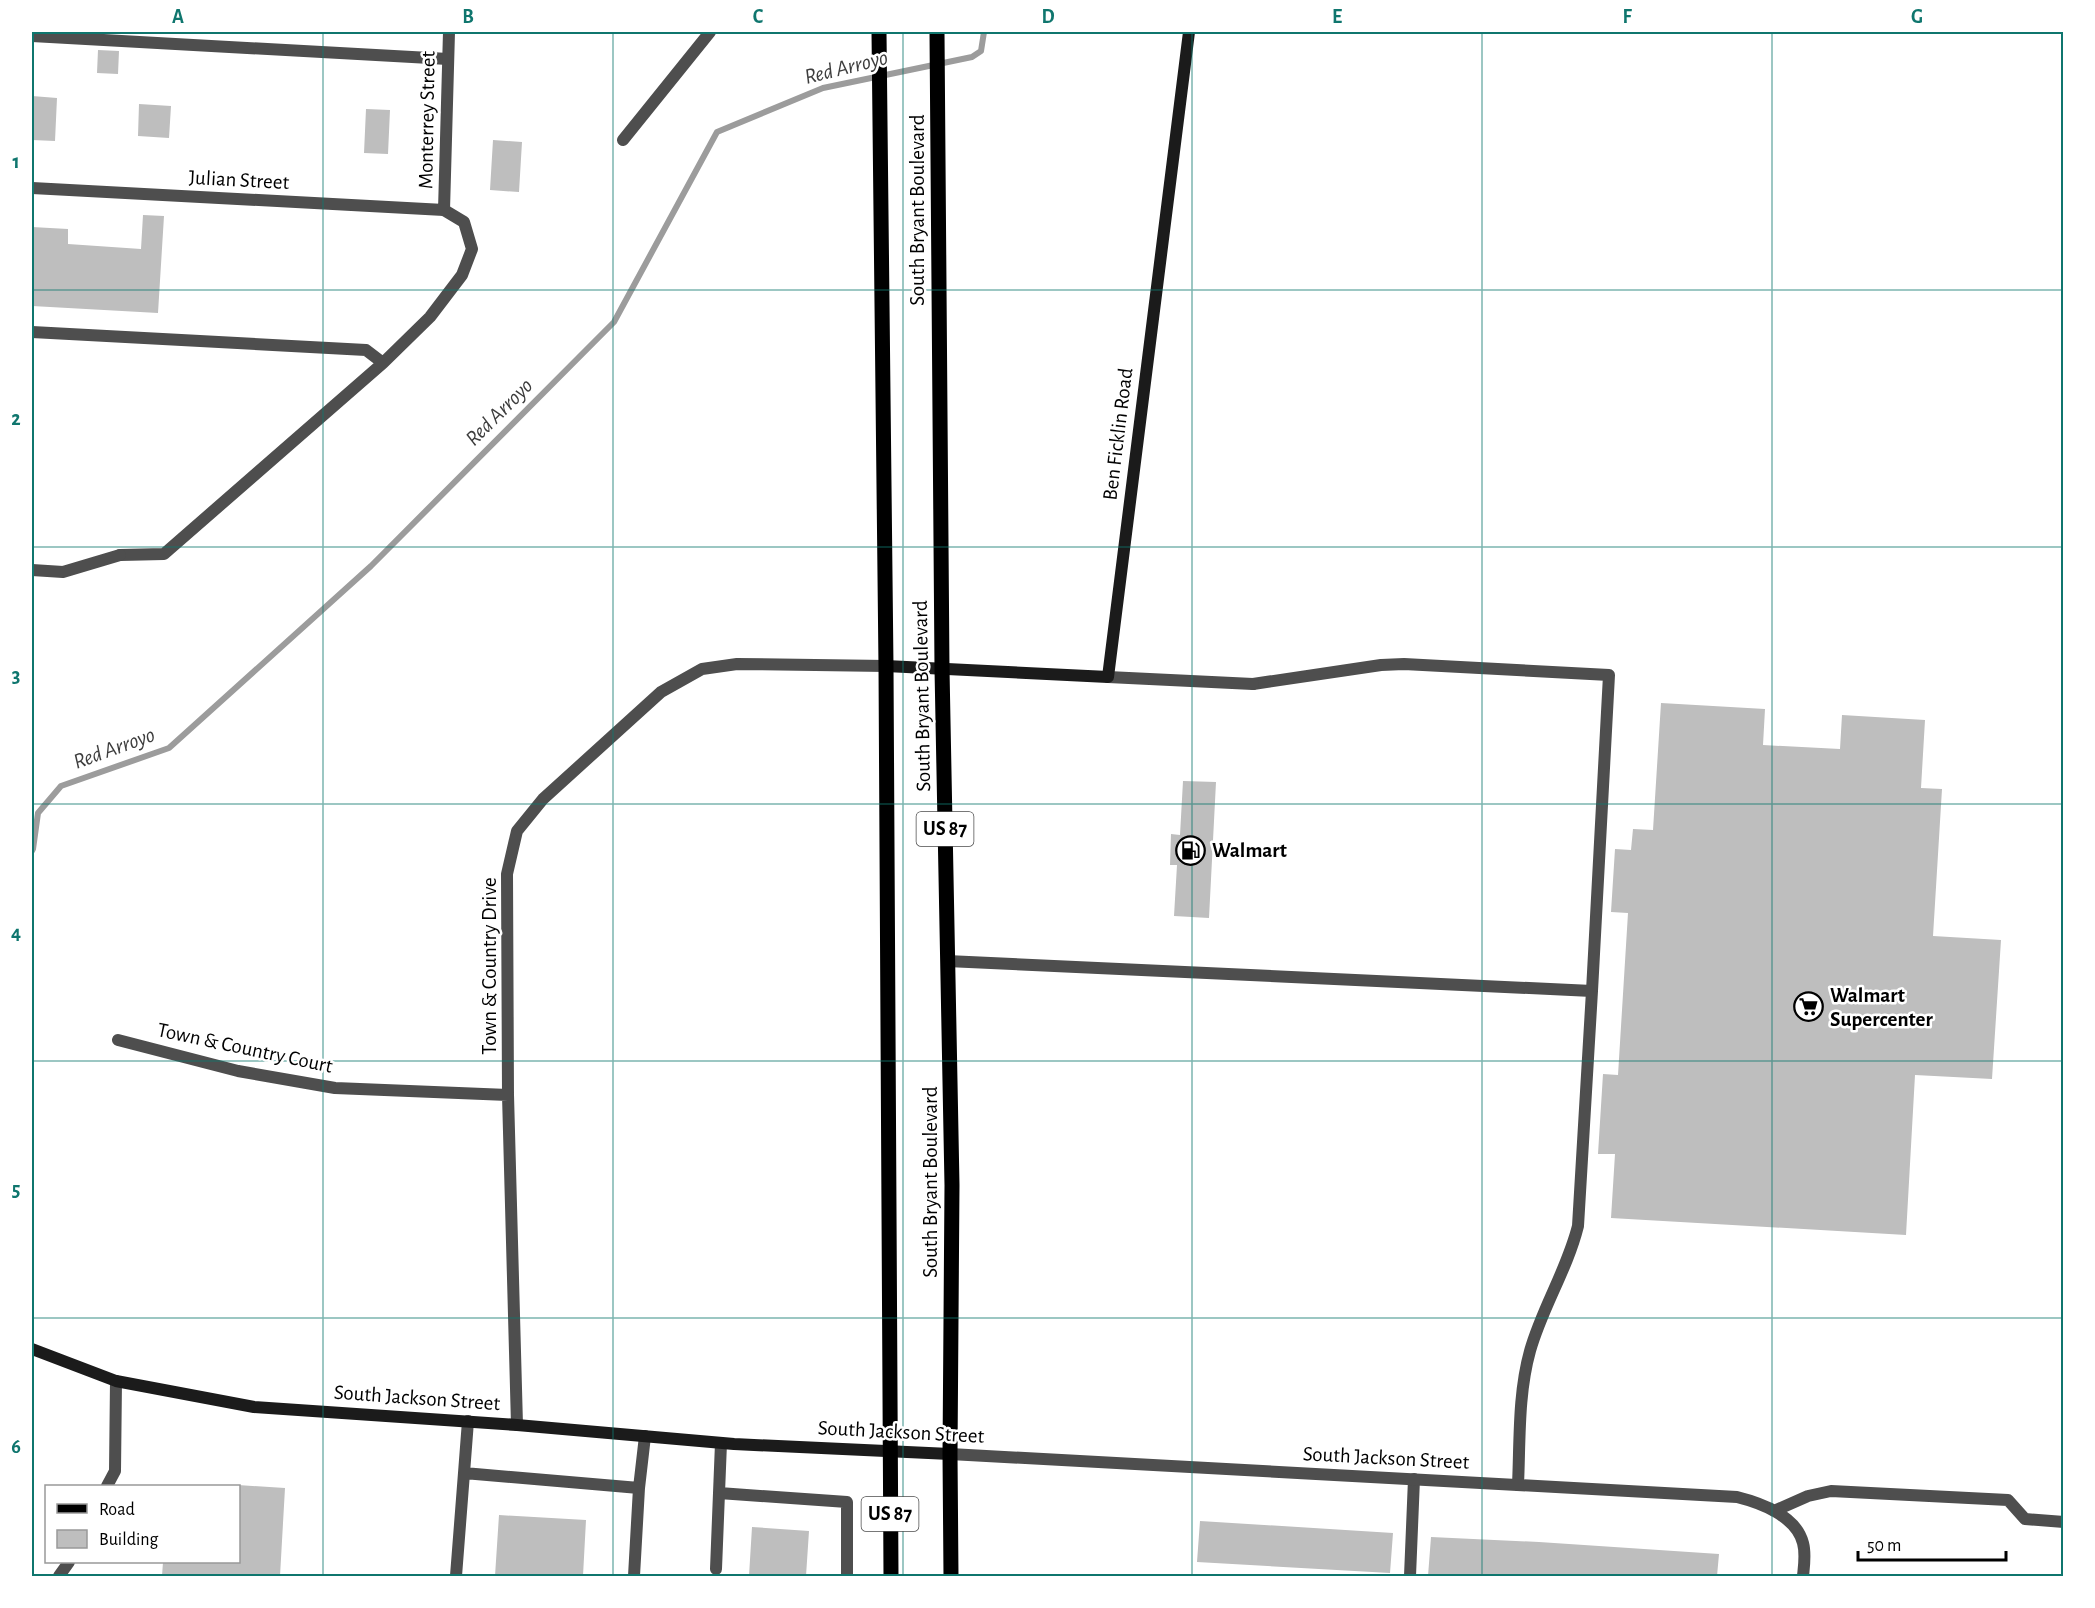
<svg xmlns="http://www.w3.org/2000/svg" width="2095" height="1608" font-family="'Alegreya Sans',sans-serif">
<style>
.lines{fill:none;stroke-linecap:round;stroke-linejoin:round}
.stream{stroke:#9c9c9c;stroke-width:6}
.building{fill:#bebebe}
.lane{stroke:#4e4e4e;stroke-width:12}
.street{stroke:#4e4e4e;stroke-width:12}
.secondary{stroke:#1b1b1b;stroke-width:12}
.primary{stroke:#000;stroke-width:15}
.grid{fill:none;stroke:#0f766e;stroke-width:1.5;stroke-opacity:0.55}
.labels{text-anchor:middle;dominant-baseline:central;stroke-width:5;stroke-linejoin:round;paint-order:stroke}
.shield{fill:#fff;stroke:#4c4c4c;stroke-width:1.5}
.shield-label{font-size:20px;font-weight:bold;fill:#000}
.street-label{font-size:21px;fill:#000;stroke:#fff}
.poi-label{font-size:21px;font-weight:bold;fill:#000;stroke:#fff;text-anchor:start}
.water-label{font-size:22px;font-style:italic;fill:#3d3d3d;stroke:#fff}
.neatline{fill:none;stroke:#0f766e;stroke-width:2}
.grid-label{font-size:20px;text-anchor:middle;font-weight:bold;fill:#0f766e}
</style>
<rect width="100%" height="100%" fill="#fff"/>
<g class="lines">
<path class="stream" d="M32 851 33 849 38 813 61 786 169 748 371 566 614 322 717 132 823 88 972 57 981 51 984 32"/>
</g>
<path class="building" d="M98 50 119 51 118 74 97 73Z
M32 96 57 98 55 141 32 140Z
M139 104 171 106 169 138 138 136Z
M366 109 390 110 388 154 364 153Z
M493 140 522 142 519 192 490 190Z
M143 215 164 216 158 313 32 306V227L68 229V244L141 249Z
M1661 703 1765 709 1763 745 1840 749 1842 715 1925 720 1921 788 1942 789 1933 936 2001 940 1992 1079 1915 1075 1906 1235 1611 1218 1615 1154H1598L1603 1074 1618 1075 1628 913 1611 912 1615 849 1631 850 1633 829 1653 830Z
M1183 781 1216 782 1209 918 1174 916 1177 865H1170L1171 834 1180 835Z
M238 1485 285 1488 280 1576H162L163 1562H238Z
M499 1515 586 1520 583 1576H495Z
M1200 1521 1393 1533 1390 1573 1197 1562Z
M752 1527 809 1531 806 1576H749Z
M1431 1537 1539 1542 1719 1554 1717 1576H1428Z"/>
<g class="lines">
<path class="lane" d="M32 36 448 59
M623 140 710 32
M32 332 366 350 383 363
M120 555 164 554 383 363 430 317 462 275 472 249 464 222 444 210
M947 961 1592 991 1609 675 1404 664 1381 665 1253 684
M721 1443 719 1493 847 1502V1576
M464 1473 468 1421
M1518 1485C1520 1441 1518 1394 1530 1351 1542 1308 1567 1270 1578 1226L1592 991
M639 1488 645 1436
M716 1569 719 1493
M456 1576 464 1473 639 1488 634 1576
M1410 1576 1414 1479"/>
<path class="street" d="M32 188 444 210 449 32
M32 570 63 572 120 555
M1108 677 1253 684
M118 1040 238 1071 335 1088 508 1095
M517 1425 508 1095 507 874 517 831 543 799 661 692 702 669 737 664 886 666
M950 1454 1737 1497C1761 1503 1796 1516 1803 1543 1806 1554 1804 1566 1803 1576
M107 1486 115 1471 116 1381
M1774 1511 1808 1496 1831 1491 2008 1500 2025 1519 2064 1522
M59 1576 69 1562"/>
<path class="secondary" d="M886 666 1108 677 1189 32
M32 1349 116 1381 254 1407 517 1425 734 1444 950 1454"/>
<path class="primary" d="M879 32 886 666 891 1576
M937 32 942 669 952 1185 950 1454 951 1576"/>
</g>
<path class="grid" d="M323 32V1576M613 32V1576M903 32V1576M1192 32V1576M1482 32V1576M1772 32V1576M32 290H2064M32 547H2064M32 804H2064M32 1061H2064M32 1318H2064"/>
<defs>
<symbol id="fuel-ring" viewBox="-11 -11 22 22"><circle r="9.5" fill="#fff" stroke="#000" stroke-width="1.5"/><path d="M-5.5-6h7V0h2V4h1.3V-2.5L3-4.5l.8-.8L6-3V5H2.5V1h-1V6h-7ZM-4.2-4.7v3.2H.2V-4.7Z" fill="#000"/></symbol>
<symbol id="supermarket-ring" viewBox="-11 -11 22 22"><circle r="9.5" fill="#fff" stroke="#000" stroke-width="1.5"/><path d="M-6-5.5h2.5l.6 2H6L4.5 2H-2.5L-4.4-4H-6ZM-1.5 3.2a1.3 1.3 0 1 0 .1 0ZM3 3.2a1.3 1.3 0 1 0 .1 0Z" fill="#000"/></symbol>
</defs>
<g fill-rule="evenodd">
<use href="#fuel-ring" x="1174" y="834" width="33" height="33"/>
<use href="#supermarket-ring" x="1792" y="990" width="33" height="33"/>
</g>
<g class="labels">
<g class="shield">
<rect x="916.5" y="812" width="57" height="34" rx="4.5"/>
<rect x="861.5" y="1497" width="57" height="34" rx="4.5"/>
</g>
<g class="shield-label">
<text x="945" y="829">US 87</text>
<text x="890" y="1514">US 87</text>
</g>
<g class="street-label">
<text transform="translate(427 120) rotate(-89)">Monterrey Street</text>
<text transform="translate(239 180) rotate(3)">Julian Street</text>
<text transform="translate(917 210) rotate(-90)">South Bryant Boulevard</text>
<text transform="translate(1118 434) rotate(-83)">Ben Ficklin Road</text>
<text transform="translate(922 696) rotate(-91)">South Bryant Boulevard</text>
<text transform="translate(489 966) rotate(-90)">Town &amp; Country Drive</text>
<text transform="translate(245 1048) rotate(12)">Town &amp; Country Court</text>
<text transform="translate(930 1182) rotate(-90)">South Bryant Boulevard</text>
<text transform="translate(417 1398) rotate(4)">South Jackson Street</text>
<text transform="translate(901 1432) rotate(3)">South Jackson Street</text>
<text transform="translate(1386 1458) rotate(3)">South Jackson Street</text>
</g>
<g class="poi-label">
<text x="1212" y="850">Walmart</text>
<text x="1830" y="995">Walmart<tspan x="1830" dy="24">Supercenter</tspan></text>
</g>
<g class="water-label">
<text transform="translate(846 67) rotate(-14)">Red Arroyo</text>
<text transform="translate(499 412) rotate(-45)">Red Arroyo</text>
<text transform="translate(114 748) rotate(-20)">Red Arroyo</text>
</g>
</g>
<rect width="2095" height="1608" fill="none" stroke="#ffffff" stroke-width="66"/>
<rect x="45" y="1485" width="195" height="78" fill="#ffffff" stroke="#999999" stroke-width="1.5"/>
<rect x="57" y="1504" width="30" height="9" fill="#000000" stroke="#999999" stroke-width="1.5"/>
<text x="99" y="1515" font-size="18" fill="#000000">Road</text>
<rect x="57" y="1530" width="30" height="18" fill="#bebebe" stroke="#999999" stroke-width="1.5"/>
<text x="99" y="1545" font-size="18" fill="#000000">Building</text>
<path d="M1858 1551v9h148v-9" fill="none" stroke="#000000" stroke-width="3"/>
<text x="1867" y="1551" font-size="18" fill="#000000" stroke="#ffffff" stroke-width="4.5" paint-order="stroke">50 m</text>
<rect x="33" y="33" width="2029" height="1542" class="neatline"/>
<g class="grid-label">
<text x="178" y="23">A</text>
<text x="468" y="23">B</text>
<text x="758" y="23">C</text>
<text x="1048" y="23">D</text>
<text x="1337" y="23">E</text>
<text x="1627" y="23">F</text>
<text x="1917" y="23">G</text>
<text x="16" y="168">1</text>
<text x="16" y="425">2</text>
<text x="16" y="682">3</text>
<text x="16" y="939">4</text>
<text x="16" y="1196">5</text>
<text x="16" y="1453">6</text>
</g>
</svg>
